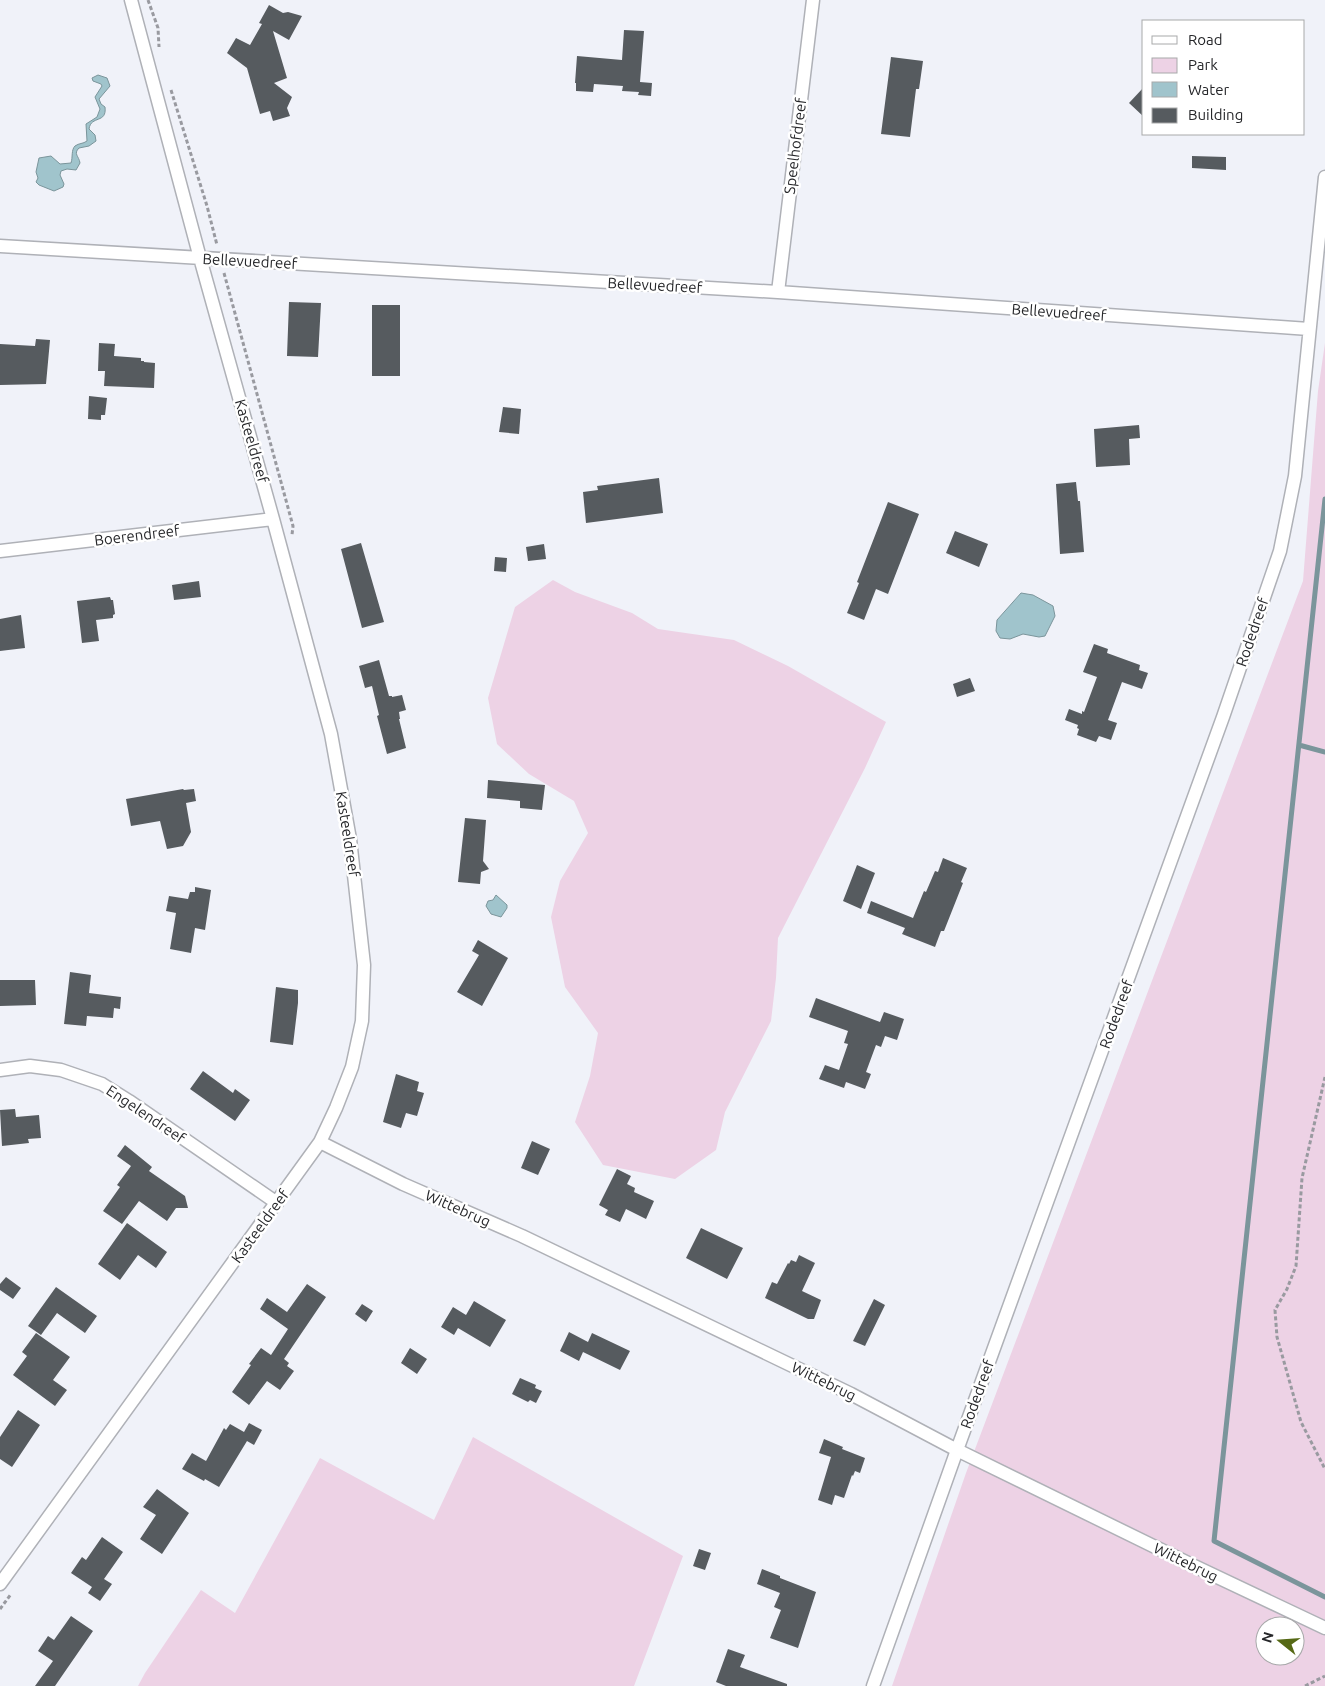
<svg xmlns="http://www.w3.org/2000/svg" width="1325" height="1686" font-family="Ubuntu,sans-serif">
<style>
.green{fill:#edd2e5;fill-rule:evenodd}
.water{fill:#a0c4cc;stroke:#7b959b}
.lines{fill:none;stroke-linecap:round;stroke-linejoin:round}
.stream{stroke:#7b959b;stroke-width:5}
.building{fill:#565b5f}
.minor-casing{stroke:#afb1b7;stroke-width:15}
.path{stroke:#999aa0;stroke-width:3;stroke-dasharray:4 2.5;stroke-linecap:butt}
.minor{stroke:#fff;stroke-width:12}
.labels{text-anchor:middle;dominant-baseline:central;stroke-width:5;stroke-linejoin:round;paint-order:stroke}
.street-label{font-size:15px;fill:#26272a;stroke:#fff}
</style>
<rect width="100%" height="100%" fill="#f0f2f9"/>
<path class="green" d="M1325 343V1686H892L966 1473 1303 581 1318 391ZM1265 1626H1295V1656H1265Z
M553 580 575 592 632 613 658 629 734 640 788 666 886 722 865 768 778 938 776 978 771 1021 725 1112 716 1150 675 1179 603 1165 575 1122 590 1076 598 1033 565 987 551 917 560 881 588 833 574 801 529 774 497 744 488 698 515 607Z
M473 1437 683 1556 634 1686H138L145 1673 201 1590 235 1613 320 1458 434 1520Z"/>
<path class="water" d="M98 75 107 78 110 86 99 99 101 104 105 107C107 124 91 115 89 129L95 135 96 141 89 146 79 148C73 154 79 156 80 163L76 170 67 169 61 171 60 175 64 184 63 187 54 191 39 185 36 182 38 178 36 172 39 158 51 156 60 164 71 163C73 157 71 150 75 146 79 143 83 144 87 141L86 124 97 117 100 109 95 97 102 86 101 84 93 81 92 78Z
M1021 593 1033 595 1053 606 1055 616 1045 636 1039 637 1023 634 1010 639 1000 638 996 631 997 620Z
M496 895 507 905V908L501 917 491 914 486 906 488 901 493 900Z"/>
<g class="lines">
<path class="stream" d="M1325 499 1214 1541 1325 1597
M1299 745 1325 752"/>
</g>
<path class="building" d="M269 5 283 13 288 12 302 16 289 40 273 31 287 78 274 83 292 97 287 108 290 116 273 121 270 111 260 114 247 68 227 53 236 38 250 45 262 24 259 23Z
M624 30 644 31 640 82 652 83 651 96 638 95 639 92 622 91 623 86 594 84 593 92 576 91V83H575L577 56 622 60Z
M891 57 923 61 919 89H916L910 137 881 134Z
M1144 87V117L1129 103Z
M1192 156 1226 157V170L1192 168Z
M289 302 321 303 318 357 287 356Z
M372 305H400V376H372Z
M36 339 50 340 46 384 0 385V344L35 346Z
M99 343 115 344 114 356 141 358V361H144V362L155 363 154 388 104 386 105 371H98Z
M89 396 107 398 105 415H101V420L88 419Z
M503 407 521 409 519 434 499 432Z
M1139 425 1140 438 1129 439 1130 465 1096 467 1094 429Z
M659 478 663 513 586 523 583 492 598 490 597 486Z
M1076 482 1078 501H1080L1084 552 1060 554 1056 484Z
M888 502 919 514 888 594 876 589 864 620 847 613 859 583 857 582Z
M955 531 988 544 979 567 946 553Z
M361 543 384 622 362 628 341 549Z
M544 544 546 559 528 561 526 547Z
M495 557 507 558 506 572 494 571Z
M199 581 201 597 174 600 172 585Z
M110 597 111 600H113L115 614 113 615V618L96 620 99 641 82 643 77 601Z
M21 615 25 648 0 651V619Z
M1094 644 1108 649 1107 653 1140 665 1139 670 1148 673 1142 689 1122 682 1108 720 1117 723 1111 740 1099 736 1096 742 1077 735 1079 729 1077 728 1078 725 1065 720 1069 709 1082 714V711L1084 712 1097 677 1083 672Z
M379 660 389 696H392V697L402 695 406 710 399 712 400 719H399L406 748 387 754 377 716 379 715 372 686 365 688 359 666Z
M970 678 975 691 957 697 953 684Z
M488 780 545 785 542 810 520 808V801L487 798Z
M183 789 184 790 194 789 196 801 186 803 191 832 183 846 167 849 160 821 131 826 126 799Z
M465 818 486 820 483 861 489 869 481 872 480 884 458 882Z
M943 858 967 868 961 882 963 883 944 931H941L935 947 902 934 905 928 867 913 871 901 913 918 924 891 926 892 935 871 938 872Z
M857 865 875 873 861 909 843 901Z
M195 887 211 890 205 930 195 928 191 953 170 949 176 913 166 911 169 896 188 899 190 892H195Z
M478 940 508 958 482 1006 457 992 479 955 472 951Z
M70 972 91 975 89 993 121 997 120 1009 114 1008 113 1018 87 1016 86 1026 64 1024Z
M0 980H35L36 1005 0 1006Z
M276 987 298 990V1003L293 1045 270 1042Z
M816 998 880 1022 884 1012 904 1019 897 1040 885 1036 881 1047 876 1045 866 1072 871 1074 865 1089 846 1082 844 1088 819 1079 825 1065 839 1070 848 1044 844 1043 848 1031 809 1017Z
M203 1071 233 1093 235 1089 250 1100 235 1121 190 1089Z
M396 1074 419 1082 417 1091 424 1093 417 1116 406 1113 401 1128 383 1122Z
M15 1109 16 1117 39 1115 41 1138 28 1139 29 1143 2 1146 0 1110Z
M532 1141 550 1149 538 1175 521 1168Z
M125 1145 152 1167 149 1171 185 1196 188 1208H176L167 1221 139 1201 122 1224 103 1211 120 1187 117 1185 131 1166 117 1156Z
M617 1169 631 1176 627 1184 635 1188 634 1192 654 1201 646 1219 626 1209 620 1222 605 1215 608 1210 599 1205Z
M127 1223 167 1252 156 1268 138 1255 120 1280 98 1264Z
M701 1228 743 1248 727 1279 686 1258Z
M799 1255 815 1263 802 1291 821 1300 814 1319H808L765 1298 772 1282 777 1284 788 1263 789 1264 791 1260 796 1262Z
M6 1277 21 1288 13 1299 0 1290V1284Z
M307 1284 326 1297 284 1359 289 1363 287 1366 294 1371 280 1390 267 1381 249 1405 232 1392 251 1365 249 1364 261 1348 271 1355 288 1329 260 1309 267 1298 287 1312Z
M56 1287 97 1316 85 1333 57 1313 41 1335 28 1326Z
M874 1299 885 1305 865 1346 853 1341Z
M474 1301 506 1320 490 1347 458 1328 454 1335 441 1327 453 1307 466 1315Z
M362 1304 373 1311 366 1322 355 1314Z
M569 1332 588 1342 592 1333 630 1351 620 1370 583 1352 579 1361 560 1351Z
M36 1333 70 1357 53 1380 67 1390 55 1406 13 1375 27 1356 22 1352Z
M410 1348 427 1359 417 1374 401 1363Z
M520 1378 536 1385 535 1388 542 1391 536 1403 530 1400 528 1402 512 1394Z
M18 1410 40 1425 12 1467 0 1459V1437Z
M249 1423 262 1430 254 1445 247 1441 219 1487 205 1479 204 1481 182 1469 192 1453 206 1461 224 1428 226 1430 230 1424 244 1432Z
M824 1439 843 1447 842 1449 865 1458 860 1473 855 1471 853 1476 852 1475 844 1498 835 1495 832 1505 818 1500 831 1457 819 1453Z
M157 1489 189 1513 162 1554 140 1539 156 1515 143 1507Z
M102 1537 123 1552 104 1579 112 1584 100 1601 88 1593 92 1587 71 1573 82 1557 86 1560Z
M699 1549 711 1553 705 1570 693 1566Z
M762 1569 780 1576V1578L816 1592 798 1648 770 1638 781 1610 774 1607 780 1593 757 1584Z
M71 1616 93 1631 55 1686H35L53 1661 38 1651 48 1636 54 1640Z
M728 1649 745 1655 740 1667 787 1684V1686H726L716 1682Z"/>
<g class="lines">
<defs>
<path id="minor" d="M0 246 778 292 1309 329
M778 292 813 0
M0 551 273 519
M0 1070 30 1066 61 1070 102 1084 129 1101 277 1203
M320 1142 403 1184 522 1236 851 1394 957 1450 1192 1565 1325 1628
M0 1584 320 1142 336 1108 352 1067 362 1021 364 965 350 839 331 734 273 519 200 258 131 0
M873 1686 957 1450 1223 717 1280 551 1295 476 1325 177"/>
</defs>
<use href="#minor" class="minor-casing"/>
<path class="path" d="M148 0 158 28 159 47
M171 90 207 206 217 245
M224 273 293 526 292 535
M1325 1077 1302 1178 1296 1266 1287 1289 1275 1310 1277 1337 1301 1422 1325 1469
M0 1609 11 1594
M1305 1686 1325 1676"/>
<use href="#minor" class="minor"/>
</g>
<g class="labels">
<g class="street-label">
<text transform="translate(795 146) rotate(-83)">Speelhofdreef</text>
<text transform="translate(250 261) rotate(3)">Bellevuedreef</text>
<text transform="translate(655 285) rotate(3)">Bellevuedreef</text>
<text transform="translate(1059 312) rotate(4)">Bellevuedreef</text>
<text transform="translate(252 441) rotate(74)">Kasteeldreef</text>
<text transform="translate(137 535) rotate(-7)">Boerendreef</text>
<text transform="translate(1252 632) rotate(-71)">Rodedreef</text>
<text transform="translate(348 834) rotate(81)">Kasteeldreef</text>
<text transform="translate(1116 1014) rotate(-70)">Rodedreef</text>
<text transform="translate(146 1114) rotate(34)">Engelendreef</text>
<text transform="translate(458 1208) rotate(24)">Wittebrug</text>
<text transform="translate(260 1226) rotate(-54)">Kasteeldreef</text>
<text transform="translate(824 1381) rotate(26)">Wittebrug</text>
<text transform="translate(977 1394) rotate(-70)">Rodedreef</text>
<text transform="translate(1186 1562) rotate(26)">Wittebrug</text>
</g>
</g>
<rect x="1142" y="20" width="162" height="115" fill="#ffffff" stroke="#a8a9aa"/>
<rect x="1152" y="36" width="25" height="8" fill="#ffffff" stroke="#a8a9aa"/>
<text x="1188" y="45" font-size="15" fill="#26272a">Road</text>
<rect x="1152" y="58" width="25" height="15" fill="#edd2e5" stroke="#a8a9aa"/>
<text x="1188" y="70" font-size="15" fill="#26272a">Park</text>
<rect x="1152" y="82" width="25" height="15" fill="#a0c4cc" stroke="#a8a9aa"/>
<text x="1188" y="95" font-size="15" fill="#26272a">Water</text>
<rect x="1152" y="108" width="25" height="15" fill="#565b5f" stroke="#a8a9aa"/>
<text x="1188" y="120" font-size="15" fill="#26272a">Building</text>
<g transform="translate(1280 1641) rotate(287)"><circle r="24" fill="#ffffff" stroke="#a8a9aa"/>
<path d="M0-4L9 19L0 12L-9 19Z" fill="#566915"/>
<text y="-8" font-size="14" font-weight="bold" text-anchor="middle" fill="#26272a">N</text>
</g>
</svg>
